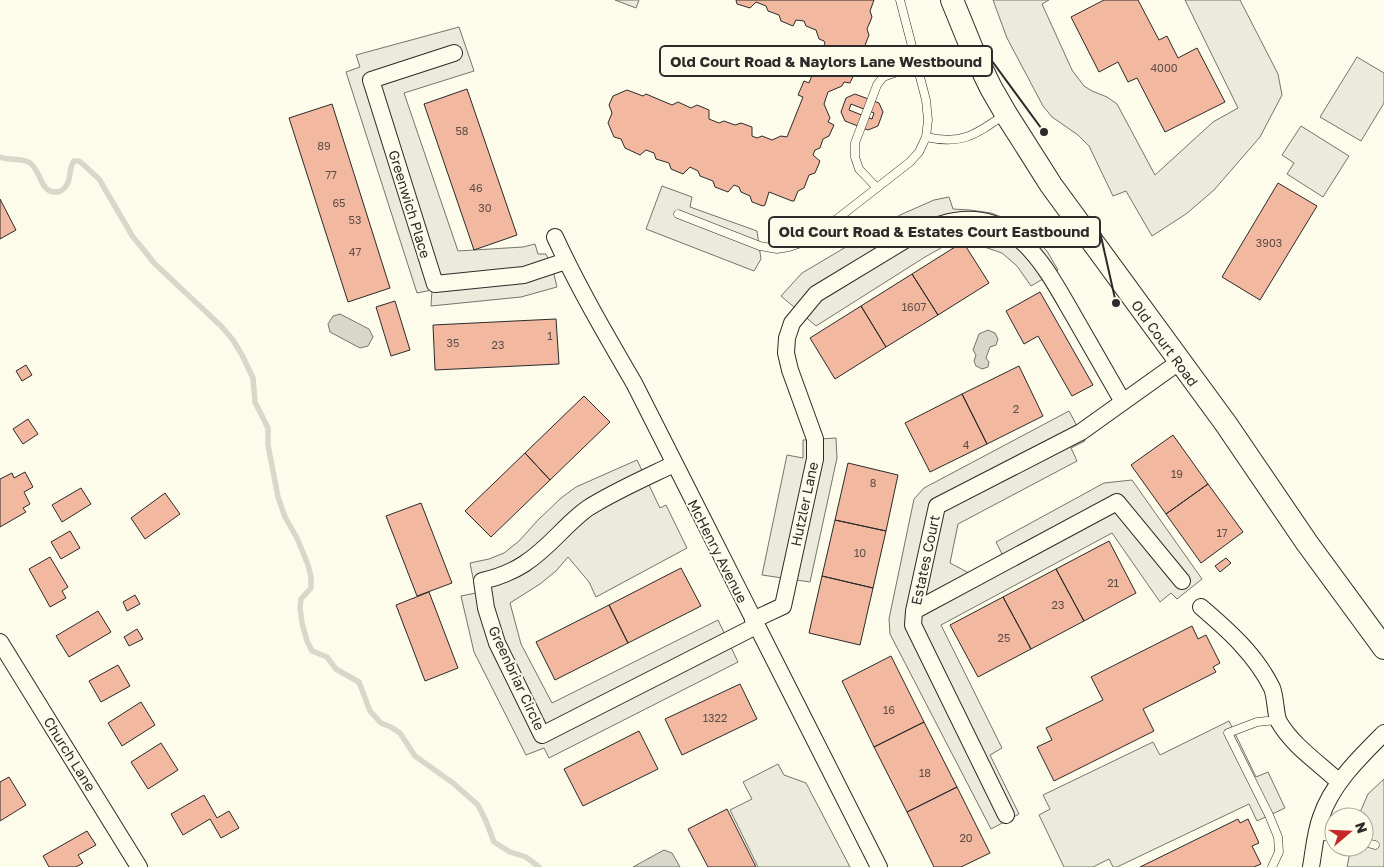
<svg xmlns="http://www.w3.org/2000/svg" width="1384" height="867" font-family="'Golos Text',sans-serif">
<style>
.parking{fill:#eceadb;stroke:#74746e}
.water{fill:#d8d7c9;stroke:#74746e}
.lines{fill:none;stroke-linecap:round;stroke-linejoin:round}
.stream{stroke:#d8d7c9;stroke-width:5.5}
.building{fill:#f2b8a0;stroke:#2b2b2b;fill-rule:evenodd}
.lane-casing{stroke:#2b2b2b;stroke-width:9}
.street-casing{stroke:#2b2b2b;stroke-width:18}
.secondary-casing{stroke:#2b2b2b;stroke-width:24}
.lane{stroke:#fdfbea;stroke-width:8}
.street{stroke:#fdfbea;stroke-width:16}
.secondary{stroke:#fdfbea;stroke-width:22}
.labels{text-anchor:middle;dominant-baseline:central;stroke-width:4;stroke-linejoin:round;paint-order:stroke}
.number-label{font-size:11px;fill:#5d4e48}
.street-label{font-size:14px;fill:#2b2b2b;stroke:#fdfbea}
.leader{fill:none;stroke:#2b2b2b;stroke-width:2}
.callout-dot{fill:#2b2b2b;stroke:#fdfbea;stroke-width:2}
.callout{fill:#fdfbea;stroke:#2b2b2b;stroke-width:2}
.callout-label{font-size:15px;text-anchor:middle;font-weight:bold;fill:#2b2b2b}
</style>
<rect width="100%" height="100%" fill="#fdfbea"/>
<path class="parking" d="M615 0H639L636 8Z
M993 0H1049L1042 4 1072 70 1084 86 1092 91 1107 97 1117 104 1155 175 1213 122 1238 108 1185 0H1240L1278 74 1282 95 1260 137 1214 190 1186 214 1152 236 1126 191 1113 196 1089 146 1078 135 1052 117 1043 106 1007 38Z
M459 27 474 71 404 93 458 251 523 247 535 244 538 254H546L552 266 557 287 521 297 431 306 432 290 417 293 346 72 360 67 356 55Z
M1357 57 1384 73V103L1361 141 1320 117Z
M1301 126 1349 156 1323 197 1287 174 1294 163 1282 155Z
M662 186 692 197 690 207 757 231 761 259 754 271 646 229Z
M949 197 953 209 970 210 991 213 1012 221 1030 234 1047 251 1058 270 1031 286 1017 266 1002 253 964 240 948 244 925 257 816 326 781 296 802 273 900 215 934 200Z
M1069 411 1085 441 1071 448 1077 461 958 524 950 563 969 573 1002 554 996 542 1104 483 1132 480 1202 579 1177 599 1171 593 1160 602 1112 533 941 625 1002 748 990 755 1019 814 991 829 890 634 889 619 914 499 924 488Z
M836 438 837 458 810 582 762 575 787 455 803 458V440Z
M637 460 660 508 666 505 687 548 596 597 589 582 568 557 556 571 540 584 510 603 521 644 552 703 718 620 738 662 549 758 544 748 526 755 474 652 461 596 476 593 470 563 489 559 504 553 519 541 538 520 561 498 576 487Z
M1229 721 1256 777 1268 772 1285 808 1257 821 1249 804 1117 867H1113L1109 859 1093 867H1064L1039 815 1050 809 1043 795 1153 742 1160 755Z
M778 764 784 775 806 783 850 867H758L730 810 752 799 743 782Z
M1384 779V867H1347L1351 847H1364V817H1358L1368 794Z"/>
<path class="water" d="M340 314 369 329 373 337 368 346 360 348 330 332 328 324 333 316Z
M988 330 995 333 998 339 996 345 990 347 986 358 989 362 988 367 982 369 976 366 974 361 976 355 973 350 979 334Z
M664 850 672 853 680 867H633Z"/>
<g class="lines">
<path class="stream" d="M0 157C9 161 21 157 30 163 41 170 40 194 57 192 60 192 64 189 66 186 72 178 68 168 74 161H79L85 166 99 179 133 237 143 249 154 263 221 326 233 340 242 355 253 378 255 402 268 428V445L278 497 285 517 297 538 308 565 311 577V588L301 599 300 608 302 623 307 641 312 651 327 657 336 669 359 682 370 711 381 723 391 727 400 733 415 756 453 783 478 805 486 821 494 842 510 852 526 857 539 867"/>
</g>
<path class="building" d="M736 0H874L870 11 872 17 867 29 869 35 864 48 856 47 854 52 856 57 853 66 855 72 850 83 844 82 842 86 828 92 824 104 830 118 828 122 834 125 829 136 823 139 820 148 815 150 813 155 820 161 815 173 809 175 804 188 798 191 794 201H792L769 192 765 205 763 206 752 202 750 196 741 192 739 187 734 185 728 192 715 187 713 181 700 176 698 171 690 167 683 174 671 169 669 163 656 159 654 153 646 150 640 155 625 148 621 139 614 137 608 123 612 113 609 105 613 96 627 90 643 96 646 94 672 105 678 102 691 108 697 105 709 110V119L719 123 724 121 735 125 741 123 752 127V136L757 138 762 136 772 140 781 136 787 137 803 97 798 95 804 81 809 83 825 43 824 41 819 39 816 30 806 26 804 21 796 20 793 26 781 21 779 15 768 11 766 6 756 2 750 8 737 4Z
M1104 0H1138L1159 40 1167 36 1178 58 1197 48 1225 102 1165 132 1137 78 1128 82 1118 62 1099 72 1071 17Z
M467 89 517 235 474 250 424 104Z
M855 94 879 103 883 112 878 126 868 130 845 121 841 112 846 98ZM851 104 874 113 872 119 849 110Z
M332 104 390 288 348 302 289 118Z
M1278 183 1317 206 1260 300 1222 277Z
M0 199 16 230 0 239Z
M963 242 989 283 938 315 912 274Z
M912 274 938 315 886 347 861 306Z
M1040 292 1093 385 1072 396 1038 336 1024 344 1006 311Z
M395 301 410 350 391 356 376 307Z
M861 306 886 347 835 379 810 338Z
M556 319 559 364 435 370 433 325Z
M26 365 32 375 22 381 16 371Z
M1019 366 1043 416 987 444 962 394Z
M962 394 987 444 930 472 905 423Z
M584 396 610 422 550 480 525 453Z
M28 419 38 434 23 444 13 429Z
M1173 435 1208 484 1166 514 1131 465Z
M525 453 550 480 491 537 465 511Z
M848 463 898 475 886 531 835 520Z
M25 472 33 487 24 492 30 504 23 508 26 512 0 527V479L12 473 14 478Z
M1208 484 1243 532 1201 563 1166 514Z
M81 488 91 504 62 522 52 505Z
M165 493 180 514 145 539 131 518Z
M421 503 452 583 417 596 386 516Z
M835 520 886 531 873 588 822 576Z
M70 531 80 548 61 559 51 542Z
M1109 541 1136 593 1084 621 1056 569Z
M50 557 68 587 62 591 66 598 50 607 29 569Z
M1226 558 1231 563 1220 572 1215 566Z
M681 568 701 606 628 643 609 605Z
M1056 569 1084 621 1031 649 1003 597Z
M822 576 873 588 860 645 809 633Z
M429 592 458 668 425 681 396 605Z
M135 595 140 604 127 611 123 602Z
M1003 597 1031 649 978 677 950 625Z
M609 605 628 643 555 680 536 642Z
M98 611 111 632 69 657 56 636Z
M1192 626 1198 639 1206 635 1220 663 1213 667 1216 672 1143 709 1154 731 1054 781 1037 747 1052 740 1046 728 1103 700 1091 677Z
M137 629 143 639 129 646 124 637Z
M891 656 924 722 874 747 842 681Z
M118 665 130 686 101 702 89 681Z
M740 684 757 719 682 755 665 719Z
M141 702 155 725 122 746 108 723Z
M924 722 957 787 907 812 874 747Z
M639 731 658 769 583 806 564 769Z
M161 743 178 770 148 789 131 762Z
M9 777 26 805 0 821V782Z
M957 787 990 853 961 867H934L907 812Z
M204 795 217 818 229 811 239 828 221 838 210 819 183 835 171 814Z
M727 809 756 867H708L688 829Z
M1238 819 1240 823 1248 819 1259 843 1252 846 1261 864 1254 867H1140Z
M87 831 96 845 78 855 83 863 76 867H49L43 856Z"/>
<g class="lines">
<defs>
<path id="lane" d="M926 137C962 145 975 135 1004 115
M877 188 859 169 855 157V143L877 85 883 77 917 65
M678 214 760 246 777 249 789 247 810 240 910 162 919 152 926 137 928 120 926 100 900 0
M1316 835 1334 837
M1364 842 1375 845
M1272 867 1279 852 1278 837 1269 815 1228 733 1257 722 1278 720"/>
<path id="street" d="M454 53 371 80 435 284 524 275 566 261
M555 237C578 287 606 335 634 383L879 867
M674 464C645 478 615 491 588 508 578 515 568 525 559 534 534 559 517 573 482 581L486 608 497 643 542 735 756 626
M1201 607C1228 630 1256 655 1272 688 1276 698 1275 714 1279 722 1293 746 1319 763 1339 782
M914 611 1117 502 1182 581
M753 620 783 606 815 459V439L790 370 786 353 787 338 792 323 816 294 915 234C928 229 941 223 955 221 1017 211 1046 268 1072 313 1089 343 1106 372 1123 402
M0 642 139 867
M1006 815 913 625 914 611 937 506 1081 432 1179 362
M1311 867C1314 850 1315 833 1321 817 1332 784 1359 758 1384 733"/>
<path id="secondary" d="M952 0 972 49 991 88 1006 114 1051 185 1226 424 1307 543 1384 648"/>
</defs>
<use href="#lane" class="lane-casing"/>
<use href="#street" class="street-casing"/>
<use href="#secondary" class="secondary-casing"/>
<use href="#lane" class="lane"/>
<use href="#street" class="street"/>
<use href="#secondary" class="secondary"/>
</g>
<g class="labels">
<g class="number-label">
<text x="1164" y="67">4000</text>
<text x="462" y="130">58</text>
<text x="324" y="145">89</text>
<text x="331" y="174">77</text>
<text x="476" y="187">46</text>
<text x="339" y="202">65</text>
<text x="485" y="207">30</text>
<text x="355" y="219">53</text>
<text x="1269" y="242">3903</text>
<text x="355" y="251">47</text>
<text x="914" y="306">1607</text>
<text x="550" y="335">1</text>
<text x="453" y="342">35</text>
<text x="498" y="344">23</text>
<text x="1016" y="408">2</text>
<text x="966" y="444">4</text>
<text x="1177" y="473">19</text>
<text x="873" y="482">8</text>
<text x="1222" y="532">17</text>
<text x="860" y="552">10</text>
<text x="1113" y="582">21</text>
<text x="1058" y="604">23</text>
<text x="1004" y="637">25</text>
<text x="889" y="709">16</text>
<text x="715" y="717">1322</text>
<text x="925" y="772">18</text>
<text x="966" y="837">20</text>
</g>
<g class="street-label">
<text transform="translate(410 204) rotate(73)">Greenwich Place</text>
<text transform="translate(1165 343) rotate(54)">Old Court Road</text>
<text transform="translate(804 504) rotate(-78)">Hutzler Lane</text>
<text transform="translate(718 551) rotate(63)">McHenry Avenue</text>
<text transform="translate(925 560) rotate(-78)">Estates Court</text>
<text transform="translate(517 678) rotate(65)">Greenbriar Circle</text>
<text transform="translate(70 754) rotate(58)">Church Lane</text>
</g>
</g>
<path class="leader" d="M1044 132L992 61M1116 303L1100 232"/>
<g class="callout-dot">
<circle cx="1044" cy="132" r="5"/>
<circle cx="1116" cy="303" r="5"/>
</g>
<g class="callout">
<rect x="660" y="46" width="332" height="30" rx="5"/>
<rect x="769" y="217" width="331" height="30" rx="5"/>
</g>
<g class="callout-label">
<text x="826" y="67">Old Court Road &amp; Naylors Lane Westbound</text>
<text x="934" y="237">Old Court Road &amp; Estates Court Eastbound</text>
</g>
<g transform="translate(1349 832) rotate(71)"><circle r="24" fill="#fdfbea" stroke="#a9a89e"/>
<path d="M0-4L9 19L0 12L-9 19Z" fill="#c62828"/>
<text y="-8" font-size="14" font-weight="bold" text-anchor="middle" fill="#2b2b2b">N</text>
</g>
</svg>
